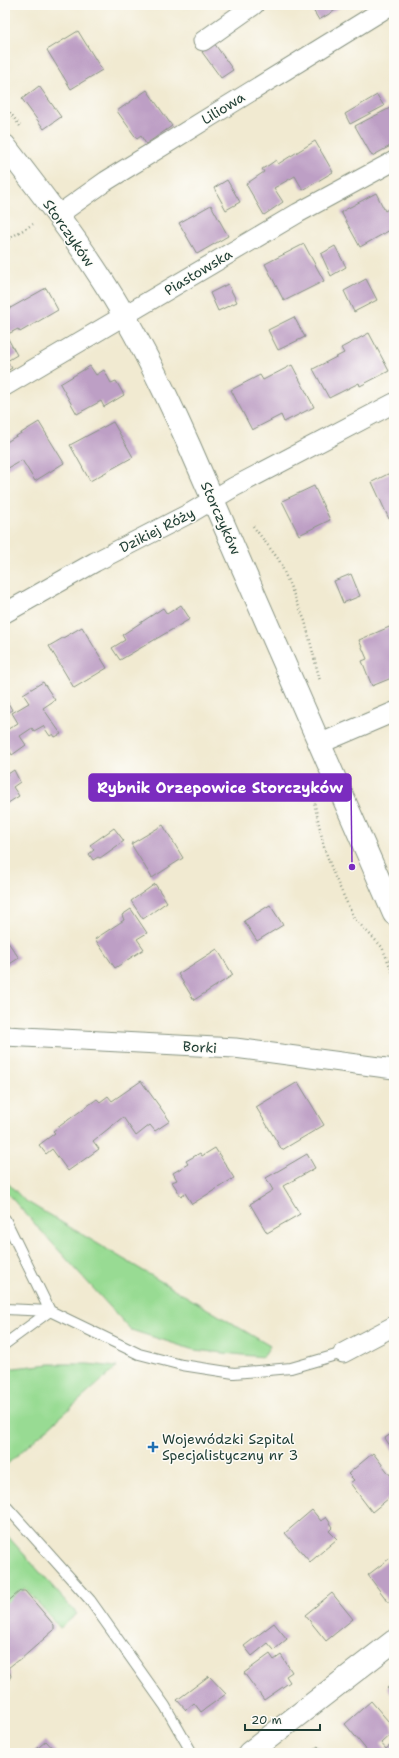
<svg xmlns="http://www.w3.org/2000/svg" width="399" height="1758" font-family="'Shantell Sans',sans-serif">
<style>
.green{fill:#98db93;stroke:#5c8c64}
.building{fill:#bd9fc5}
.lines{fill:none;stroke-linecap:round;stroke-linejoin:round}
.service-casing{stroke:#889482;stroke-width:12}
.minor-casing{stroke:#889482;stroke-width:21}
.tertiary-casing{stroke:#889482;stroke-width:24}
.path{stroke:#889482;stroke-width:2.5;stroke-dasharray:1 3;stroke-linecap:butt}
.service{stroke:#fff;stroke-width:10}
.minor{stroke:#fff;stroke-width:19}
.tertiary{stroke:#fff;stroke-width:22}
.poi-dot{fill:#1f6fb2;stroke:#fdfcf7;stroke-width:1.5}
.labels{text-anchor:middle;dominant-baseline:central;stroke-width:3;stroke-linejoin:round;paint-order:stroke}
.street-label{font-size:14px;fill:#1f3d34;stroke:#fdfcf7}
.poi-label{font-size:14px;fill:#1f3d34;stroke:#fdfcf7;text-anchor:start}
.leader{fill:none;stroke:#7b2cbf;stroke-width:1.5}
.callout-dot{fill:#7b2cbf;stroke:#fdfcf7;stroke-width:1.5}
.callout{fill:#7b2cbf;stroke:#7b2cbf;stroke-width:1.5}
.callout-label{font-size:15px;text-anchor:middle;font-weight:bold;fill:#fff}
</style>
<rect width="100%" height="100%" fill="#fdfcf7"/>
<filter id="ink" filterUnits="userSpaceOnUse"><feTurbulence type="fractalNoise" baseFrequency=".025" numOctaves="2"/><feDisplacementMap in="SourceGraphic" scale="8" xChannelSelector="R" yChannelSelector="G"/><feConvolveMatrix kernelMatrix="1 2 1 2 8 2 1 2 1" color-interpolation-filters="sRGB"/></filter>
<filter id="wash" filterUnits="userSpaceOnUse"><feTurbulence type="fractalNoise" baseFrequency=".012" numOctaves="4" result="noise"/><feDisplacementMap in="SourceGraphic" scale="16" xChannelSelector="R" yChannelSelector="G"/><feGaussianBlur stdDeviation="0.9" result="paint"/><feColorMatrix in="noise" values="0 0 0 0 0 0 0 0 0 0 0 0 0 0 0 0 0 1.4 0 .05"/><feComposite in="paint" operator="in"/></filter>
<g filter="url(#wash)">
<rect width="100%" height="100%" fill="#f1ead1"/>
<path class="green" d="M5 1180 24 1200 270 1346 263 1357 194 1350 131 1330 5 1191Z
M50 1364H88L117 1367 5 1466V1369Z
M5 1533 77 1614 60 1628 25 1588 5 1606Z"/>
<g id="blocks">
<path class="building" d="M310 5H344L319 20Z
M78 31 102 70 71 89 47 50Z
M214 43 233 70 221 78 202 52Z
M39 86 61 117 44 129 22 99Z
M147 90 172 126 146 144 141 136 137 139 117 111Z
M377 95 384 106 350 124 345 114Z
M394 106V144L372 156 355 126Z
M315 141 333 172 303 190 295 176 274 188 283 202 264 215 246 184 264 172 262 169 269 165 276 160 278 164Z
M227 180 240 202 226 210 214 188Z
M376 193 385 211 393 206 394 208V232L392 229 360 247 341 212Z
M211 205 228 236 197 254 179 223Z
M304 244 324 281 284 301 265 264Z
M335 246 346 267 331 276 321 254Z
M366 279 377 300 354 312 344 291Z
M228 284 237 302 218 311 210 293Z
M46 288 58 310 20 332 18 329 6 335 17 355 7 361 12 368 5 372V311Z
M294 317 305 337 278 350 268 330Z
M369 333 389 371 360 386 359 383 329 398 313 369 344 353 341 348Z
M292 365 314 407 284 422 281 415 252 430 231 390 260 375 263 380Z
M90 366 96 375 104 370 111 383 116 381 124 395 104 407 101 401 77 414 60 384Z
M39 422 64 463 35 481 22 460 5 470V443Z
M113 422 133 457 90 481 70 445Z
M394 471V517L389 519 372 482Z
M314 486 330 520 299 535 282 501Z
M351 574 360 596 343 603 334 581Z
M181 605 190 619 120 660 112 648 125 640 122 635 163 608 167 614Z
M394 625V677L372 686 362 661 367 659 359 640Z
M82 627 107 668 74 688 49 646Z
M43 682 55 700 43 708 61 734 55 737 53 734 50 736 43 726 34 731 32 728 20 736 26 745 12 755 7 746 5 747V731L18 723 12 713 29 703 23 694Z
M5 697 12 710 5 714Z
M14 770 20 782 13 787 19 796 5 805V776Z
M163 825 183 858 152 878 131 844Z
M114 828 124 841 100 858 98 857 93 860 89 854 94 850 90 845Z
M155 884 167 902 143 919 131 901Z
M270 905 283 925 257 941 244 921Z
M131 909 147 933 137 939 144 949 115 968 95 939 124 920 122 915Z
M5 938 19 958 5 967Z
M217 949 233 975 194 1000 178 974Z
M141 1081 170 1121 155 1131 150 1125 136 1136 123 1117 93 1141 99 1149 68 1171 52 1149 46 1154 39 1145 55 1133 53 1131 97 1099 100 1102 108 1096 112 1101Z
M298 1082 324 1125 282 1150 256 1107Z
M215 1148 234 1178 192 1204 185 1193 181 1196 172 1182 177 1180 173 1173 188 1164 186 1161 200 1153 202 1156Z
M307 1154 315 1168 283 1186 300 1214 267 1233 250 1204 273 1190 266 1178Z
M394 1432V1452L385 1438Z
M373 1453 394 1480V1494L372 1512 350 1483 354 1480 348 1474Z
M312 1510 321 1521 326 1517 333 1527 329 1531 337 1539 310 1562 285 1533Z
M394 1555V1598L389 1603 368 1575Z
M20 1591H25L54 1625V1630L20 1660H18L8 1668 11 1676 5 1686V1604Z
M332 1593 353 1619 326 1641 305 1615Z
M274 1623 287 1639 274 1650 268 1643 252 1656 244 1646Z
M270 1654 274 1660 281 1655 292 1672 286 1676 290 1682 264 1700 244 1673Z
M209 1676 226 1694 201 1712 194 1703 186 1710 177 1700Z
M394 1683V1696L387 1688Z
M371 1701 394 1728V1731L381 1743 386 1749 394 1742V1753H369L345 1724Z
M46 1741 57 1753H32Z
M318 1746 324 1753H309Z"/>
</g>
</g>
<g filter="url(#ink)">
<use href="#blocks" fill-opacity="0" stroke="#889482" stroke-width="1"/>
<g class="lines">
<defs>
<path id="service" d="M5 1219 50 1311
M5 1309 50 1311 139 1354 182 1365 234 1373 291 1368 343 1353
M5 1344 50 1311
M5 1505 90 1600 165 1706 192 1753"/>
<path id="minor" d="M203 41 254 5
M58 215 106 181 391 5
M5 386 298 213 394 161
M5 613 95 562 192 512 234 487 394 403
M319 744 394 712
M5 1036 235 1048 394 1069
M343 1353 394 1326"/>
<path id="tertiary" d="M5 146C39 190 73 234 103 281 137 333 164 389 189 445L394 914
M249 1753 394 1641"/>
</defs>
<use href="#service" class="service-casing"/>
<use href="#minor" class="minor-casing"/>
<use href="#tertiary" class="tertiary-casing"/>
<path class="path" d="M5 106 20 126
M5 241 33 224
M253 526 279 560 305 621 320 681
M311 788 324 847 334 875 354 918 382 947 394 976"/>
<use href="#service" class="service"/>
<use href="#minor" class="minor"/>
<use href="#tertiary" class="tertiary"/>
</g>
</g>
<path class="poi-dot" d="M151 1441h4v4h4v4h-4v4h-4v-4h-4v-4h4z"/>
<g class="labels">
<g class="street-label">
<text transform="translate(223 108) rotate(-32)">Liliowa</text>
<text transform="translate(69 233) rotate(55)">Storczyków</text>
<text transform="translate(198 272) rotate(-31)">Piastowska</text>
<text transform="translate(221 518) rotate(66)">Storczyków</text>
<text transform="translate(157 530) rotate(-27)">Dzikiej Róży</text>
<text transform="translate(200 1047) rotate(3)">Borki</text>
</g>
<g class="poi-label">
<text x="162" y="1439">Wojewódzki Szpital<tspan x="162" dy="16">Specjalistyczny nr 3</tspan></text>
</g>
</g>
<path class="leader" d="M352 867L351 788"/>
<circle class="callout-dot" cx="352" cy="867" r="4"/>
<rect class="callout" x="89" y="774" width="262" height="27" rx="4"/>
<g class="callout-label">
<text x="220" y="793">Rybnik Orzepowice Storczyków</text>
</g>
<rect width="399" height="1758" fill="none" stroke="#fdfcf7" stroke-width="20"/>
<path d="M245 1724v6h75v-6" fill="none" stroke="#1f3d34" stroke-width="2"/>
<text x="251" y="1724" font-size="12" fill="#1f3d34" stroke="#fdfcf7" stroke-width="3" paint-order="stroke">20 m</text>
</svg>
